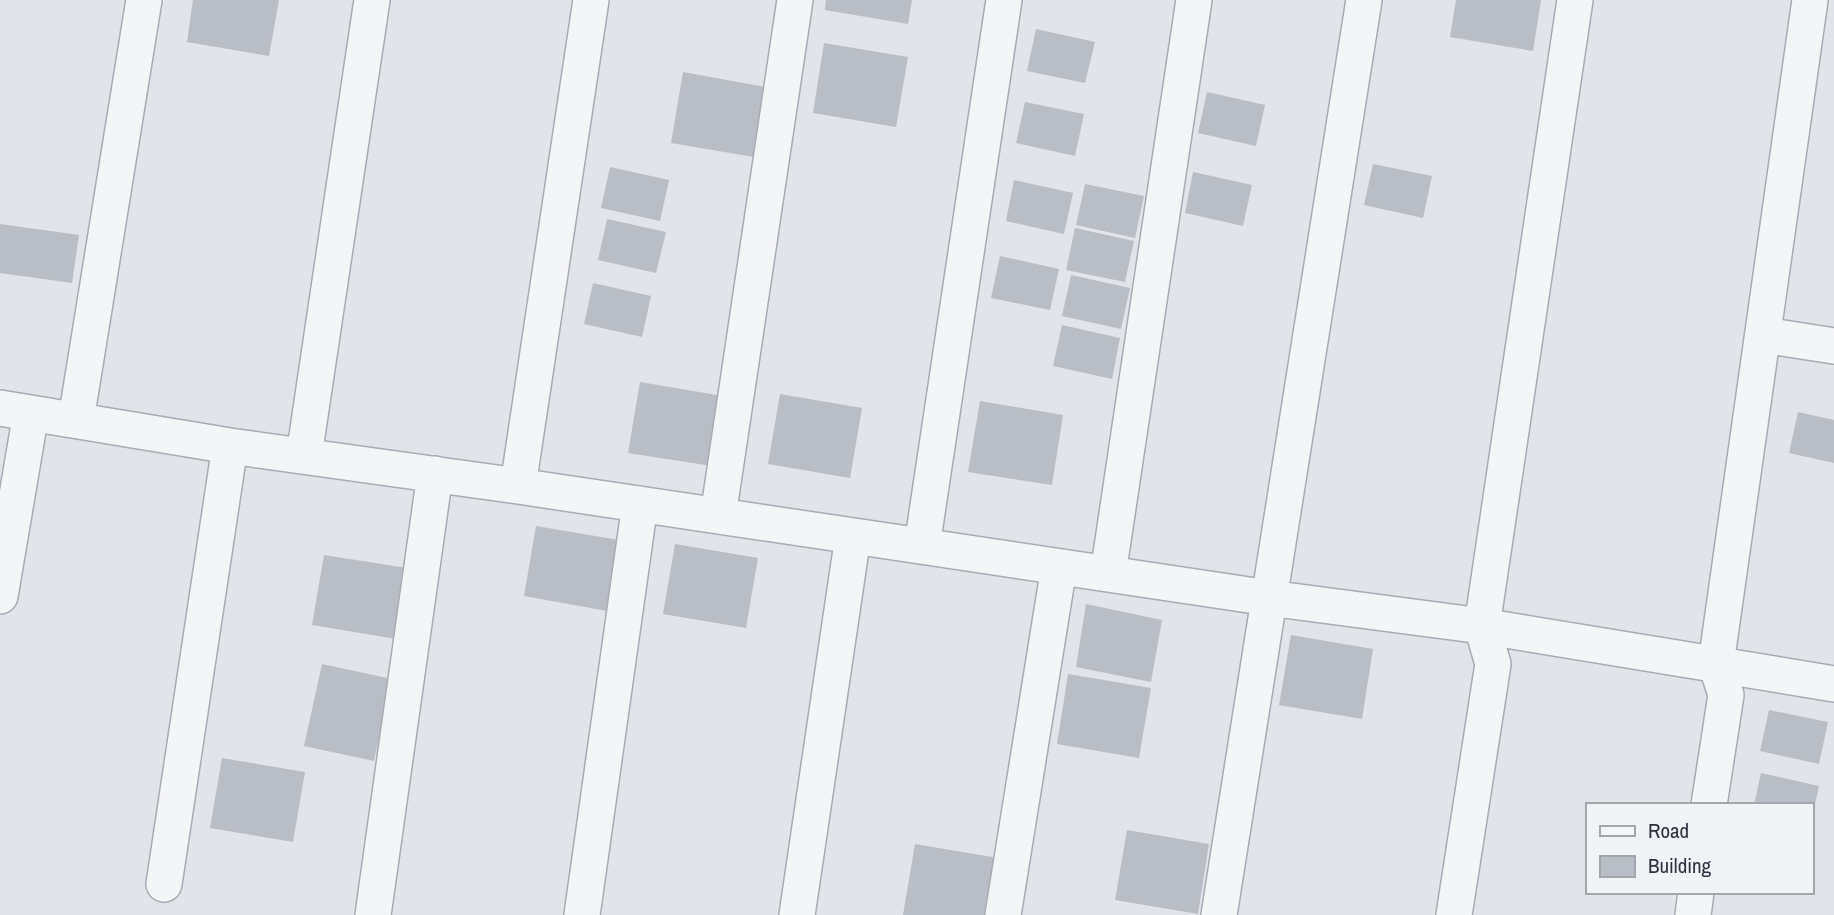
<svg xmlns="http://www.w3.org/2000/svg" width="1834" height="915" font-family="'Archivo Narrow',sans-serif">
<style>
.building{fill:#b9bdc5}
.lines{fill:none;stroke-linecap:round;stroke-linejoin:round}
.minor-casing{stroke:#a7abb3;stroke-width:38}
.minor{stroke:#f4f5f7;stroke-width:35}
</style>
<rect width="100%" height="100%" fill="#e1e4e9"/>
<path class="building" d="M193 0H279L269 56 187 42Z
M826 0H912L908 24 825 10Z
M1456 0H1541L1533 51 1450 37Z
M1036 29 1095 42 1085 83 1027 71Z
M824 43 908 57 896 127 813 113Z
M683 72 766 87 754 157 671 143Z
M1207 92 1265 105 1256 146 1198 133Z
M1025 102 1084 114 1075 156 1016 143Z
M1373 164 1432 176 1423 218 1364 205Z
M610 167 669 180 660 221 601 208Z
M1193 172 1252 185 1243 226 1185 213Z
M1014 180 1073 193 1064 234 1006 221Z
M1085 184 1144 196 1135 238 1076 225Z
M607 219 666 232 656 273 598 260Z
M0 224 79 235 72 283 0 273Z
M1075 228 1134 241 1125 282 1066 270Z
M1000 256 1059 269 1050 310 991 298Z
M1071 275 1130 288 1121 329 1062 316Z
M593 283 651 296 642 337 584 324Z
M1062 325 1120 338 1112 379 1053 366Z
M640 382 723 396 712 466 628 453Z
M780 394 862 408 850 478 768 464Z
M980 401 1063 415 1052 485 968 472Z
M1798 412 1834 420V463L1789 453Z
M536 526 619 540 607 611 524 596Z
M675 544 758 558 746 628 663 614Z
M324 555 407 568 396 639 312 625Z
M1086 604 1162 620 1151 682 1076 667Z
M1291 635 1373 649 1362 719 1279 705Z
M322 664 392 679 374 761 304 746Z
M1068 674 1151 688 1139 758 1057 744Z
M1769 710 1828 722 1819 764 1760 751Z
M222 758 305 772 293 842 210 828Z
M1761 773 1819 786 1812 818 1811 805H1754Z
M1127 830 1209 844 1198 914 1115 900Z
M915 844 998 858 988 915H903Z"/>
<g class="lines">
<defs>
<path id="minor" d="M1763 335 1834 346
M0 408 230 446 518 486 1269 598 1482 626 1834 684
M76 420 144 0
M304 456 372 0
M518 486 591 0
M718 516 795 0
M922 546 1004 0
M1108 574 1194 0
M0 596 31 413
M1709 805 1726 695 1716 664 1810 0
M164 884 230 446
M373 915 435 474
M582 915 640 504
M797 915 853 536
M1003 915 1059 567
M1219 915 1364 0
M1454 915 1493 664 1482 626 1575 0
M1693 915 1696 892"/>
</defs>
<use href="#minor" class="minor-casing"/>
<use href="#minor" class="minor"/>
</g>
<rect x="1586" y="803" width="228" height="91" fill="#f1f3f6" stroke="#a2a6ad" stroke-width="2"/>
<rect x="1600" y="826" width="35" height="10" fill="#f4f5f7" stroke="#a2a6ad" stroke-width="2"/>
<text x="1648" y="838" font-size="21" fill="#2b323f">Road</text>
<rect x="1600" y="856" width="35" height="21" fill="#b9bdc5" stroke="#a2a6ad" stroke-width="2"/>
<text x="1648" y="873" font-size="21" fill="#2b323f">Building</text>
</svg>
